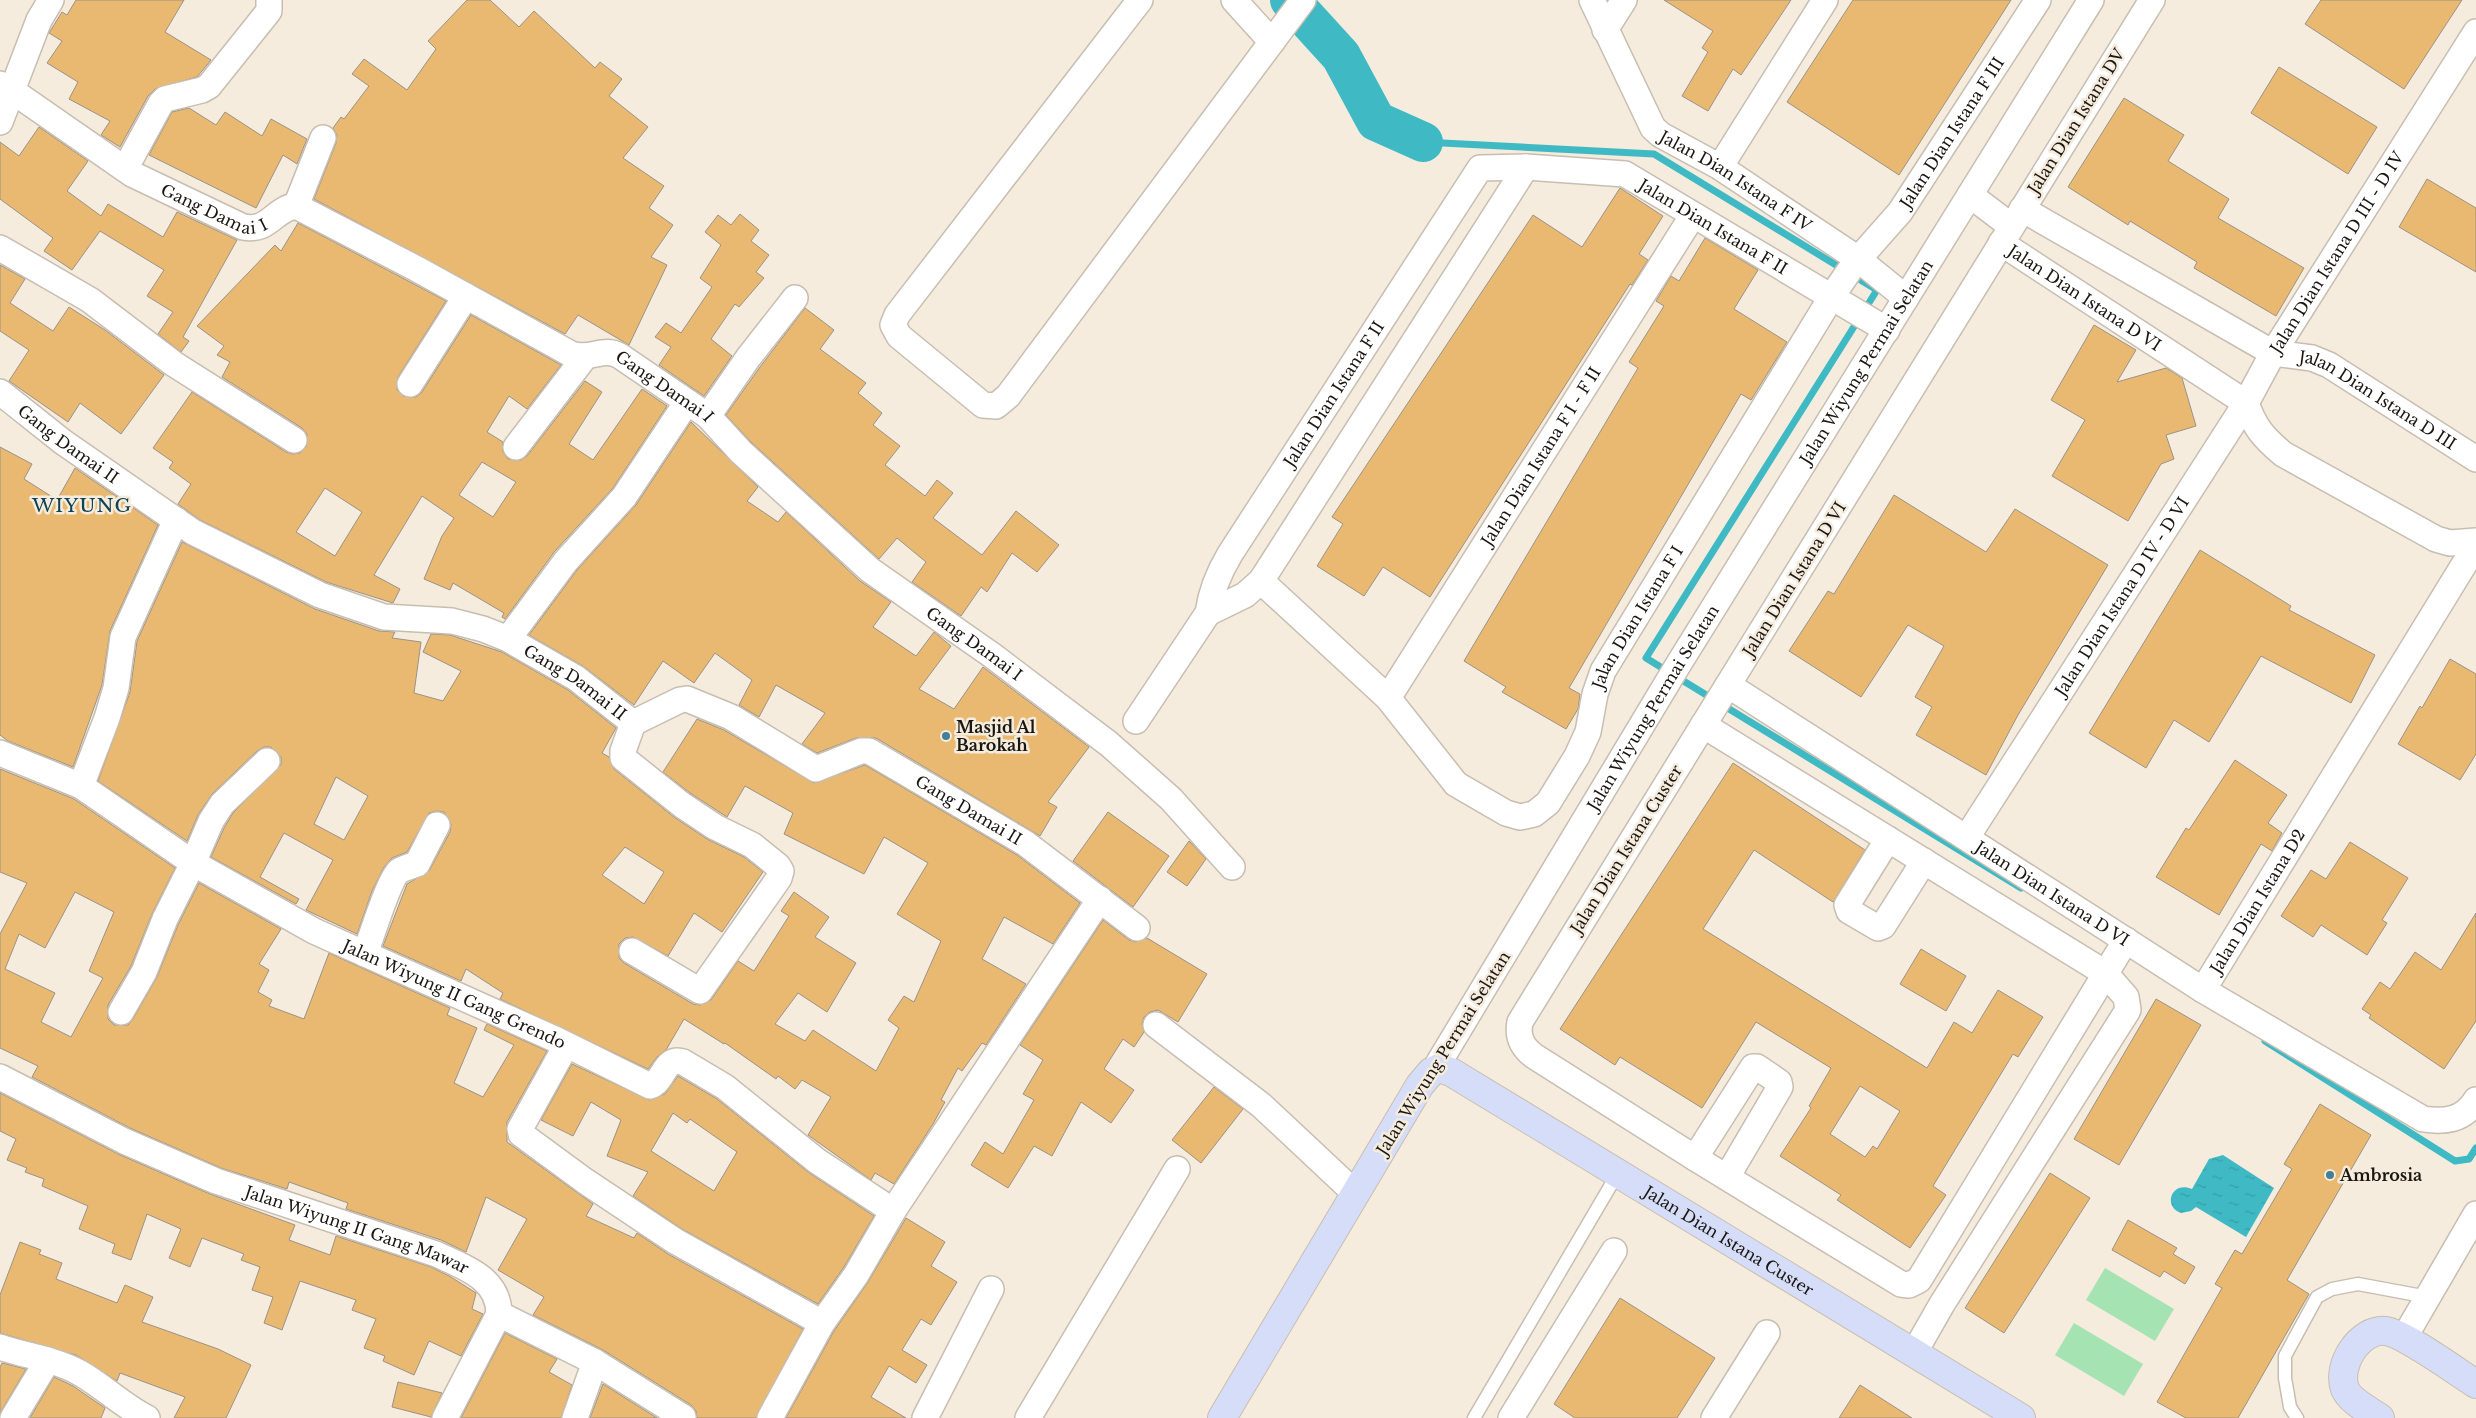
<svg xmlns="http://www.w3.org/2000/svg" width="2476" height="1418" font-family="'Libre Baskerville',serif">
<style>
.pitch{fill:#a6e3b3}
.water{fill:url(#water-ripples)}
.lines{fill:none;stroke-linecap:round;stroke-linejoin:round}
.stream{stroke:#3fb9c4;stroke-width:7}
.river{stroke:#3fb9c4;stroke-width:40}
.building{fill:#eab971;stroke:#9b9286;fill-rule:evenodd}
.lane-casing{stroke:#c7beb1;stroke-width:15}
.street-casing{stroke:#c7beb1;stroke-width:28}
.secondary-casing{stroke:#c7beb1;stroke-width:30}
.lane{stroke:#fff;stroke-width:12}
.street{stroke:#fff;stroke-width:25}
.secondary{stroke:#d6ddf8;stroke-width:28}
.poi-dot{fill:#437f96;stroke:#f5ecde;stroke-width:2}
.labels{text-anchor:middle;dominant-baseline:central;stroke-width:5;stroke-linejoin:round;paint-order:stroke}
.street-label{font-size:16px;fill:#1a1712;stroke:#f5ecde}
.poi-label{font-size:16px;font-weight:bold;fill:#1a1712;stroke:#f5ecde;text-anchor:start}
.quarter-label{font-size:19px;letter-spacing:1px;fill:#0f4354;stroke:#f5ecde}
</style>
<defs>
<pattern id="water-ripples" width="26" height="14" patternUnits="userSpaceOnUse" patternTransform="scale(1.25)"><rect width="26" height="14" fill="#3fb9c4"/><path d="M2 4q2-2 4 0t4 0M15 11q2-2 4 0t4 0" fill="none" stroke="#379ea7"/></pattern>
</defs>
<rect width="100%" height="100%" fill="#f5ecde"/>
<path class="pitch" d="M2105 1268 2174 1309 2155 1341 2086 1300Z
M2074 1323 2143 1364 2124 1396 2055 1355Z"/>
<path class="water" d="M2223 1155 2274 1188 2246 1237 2196 1207 2191 1211 2181 1213C2162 1206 2172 1180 2192 1189L2209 1159Z"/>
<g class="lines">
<path class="stream" d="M1423 142 1654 154 1877 290 1646 658 2021 888
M2265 1041 2455 1161 2469 1159 2476 1148"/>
<path class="river" d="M1290 0 1341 56 1376 121 1423 142"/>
</g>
<path class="building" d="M76 0H184L165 32 211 60 197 77 155 89 148 96 120 147 101 135 110 121 69 99 78 82 47 63 62 41 49 33 62 12 67 15Z
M467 0H490L519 27 534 11 595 68 600 62 622 79 609 96 648 127 623 158 664 186 649 208 673 225 651 257 667 265 629 345 578 315 565 334 314 199 336 143 337 135 333 128 341 117 344 119 369 86 352 74 364 59 407 90 436 49 428 41Z
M1664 0H1791L1741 75 1733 69 1708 111 1682 96 1708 52 1702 48 1713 31Z
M1853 0H2011L1899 175 1787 102Z
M2321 0H2462L2404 89 2305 24Z
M2279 67 2377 127 2348 174 2251 113Z
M2124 98 2184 135 2168 161 2229 199 2218 218 2304 268 2276 316 2194 268 2197 262 2130 221 2128 225 2068 187Z
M189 108 216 125 225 112 262 136 271 119 307 139 297 164 283 155 256 208 149 155 172 112Z
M39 127 88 161 67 191 101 216 108 204 163 237 177 212 237 240 183 337 189 341 181 352 158 334 173 312 147 296 164 270 100 231 72 270 44 251 53 238 0 199V142L19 156Z
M2427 179 2476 208V272L2399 227Z
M1620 188 1663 216 1639 254 1648 260 1632 285 1630 284 1430 597 1383 567 1364 596 1317 566 1343 524 1332 517 1533 215 1582 247Z
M740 214 759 230 751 241 769 255 756 272 764 278 739 307 735 304 711 339 732 356 704 396 659 365 671 347 655 337 666 323 681 333 712 287 700 278 721 245 705 232 718 215 731 225Z
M298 223 446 301 398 377 397 390 403 396 416 397 422 392 471 315 561 365 527 409 509 396 487 432 503 442V452L508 459 521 460 527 456 585 381 602 392 569 444 593 460 642 389 667 406 613 488 555 551 505 619 502 617 504 613 453 583 450 590 424 579 442 536 454 518 422 496 374 575 400 589 393 603 326 582 200 520 178 504 191 484 169 468 173 462 153 448 192 392 286 452 293 454 300 453 306 447 307 434 302 428 222 377 230 362 217 355 224 346 197 326 275 245 281 251ZM482 462 516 482 493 517 459 495ZM325 488 362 512 335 556 296 532Z
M1705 238 1758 270 1734 309 1787 342 1751 400 1741 394 1569 688 1580 694 1578 709 1566 729 1502 692 1506 687 1464 661 1638 368 1629 362 1664 306 1656 301 1671 276 1679 281Z
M0 265 25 279 10 303 53 331 69 307 105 330 164 375 121 434 80 403 68 422 9 381 29 350 0 331Z
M805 308 834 330 820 349 866 383 858 393 882 413 873 425 900 446 885 465 925 496 937 480 953 493 933 518 982 555 1016 511 1059 545 1037 572 1012 553 987 592 981 587 961 616 912 582 926 562 897 538 879 559 751 442 726 415 760 367Z
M2094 325 2136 350 2117 382 2166 368 2182 378 2196 426 2166 435 2174 459 2161 464 2128 521 2052 476 2085 420 2051 400Z
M691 422 758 487 747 501 778 522 786 512 860 581 891 602 873 627 916 656 934 632 951 646 919 689 954 709 983 667 1089 747 1048 802 1057 807 1040 836 876 738H856L817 753 802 744 825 713 776 685 759 717 739 705 752 680 715 653 694 683 663 661 634 705 583 666 529 635 577 570 636 505Z
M0 447 32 464 24 479 57 500 75 468 158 525 110 631 102 685 73 767 8 741 0 735Z
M1894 495 1986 552 2015 509 2108 565 2018 715 1986 775 1916 735 1932 707 1915 697 1944 646 1908 625 1861 697 1789 651 1828 591 1834 594Z
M182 542 315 609 379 631 395 632 392 638 421 642 414 693 443 701 461 671 423 652 431 634 450 635 502 652 568 690 616 728 602 753 609 757 614 769 674 817 707 839 744 857 763 872 722 932 694 913 668 956 633 937 625 938 619 944V958L624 963 693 1004 700 1005 711 1000 738 961 754 971 789 916 781 911 794 892 829 917 815 937 856 963 827 1012 798 993 775 1024 805 1041 813 1030 876 1071 899 1028 888 1020 904 996 914 1002 941 941 897 914 928 863 884 837 864 874 784 834 793 813 745 786 727 817 690 793 663 772 697 719 724 730 814 783 865 765 1017 855 1080 903 1053 944 1004 917 982 959 1026 984 986 1045 982 1043 962 1071 958 1068 941 1100 945 1102 933 1124 894 1184 875 1173 871 1180 808 1135 831 1097 802 1080 795 1089 778 1076 776 1079 725 1043 724 1044 684 1019 666 1050 657 1057 648 1069 500 999 503 993 466 969 461 981 383 946 407 884 429 871 450 832 451 824 444 812 436 811 429 813 407 852 392 858 384 867 372 891 357 934 306 910 333 860 284 833 260 877 299 899 296 904 211 857 224 828 233 813 281 765V757L271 747H264L257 751 212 794 198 815 187 841 98 781 130 692 137 641ZM336 777 368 796 344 840 314 824ZM625 847 664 872 644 904 602 875Z
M2200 550 2291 606 2289 610 2375 655 2351 703 2261 656 2209 742 2174 720 2146 768 2089 733Z
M2450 659 2476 674V754L2460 780 2398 744 2420 706 2422 708Z
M2235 760 2287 795 2268 823 2282 833 2272 851 2261 844 2219 915 2156 877 2186 828 2189 830Z
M1733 763 1865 850 1833 902 1754 850 1703 929 1927 1068 1954 1022 1972 1033 1998 990 2043 1017 2018 1057 2013 1054 1933 1186 1946 1195 1910 1248 1837 1200 1841 1195 1780 1156 1811 1108 1809 1106 1831 1068 1756 1022 1702 1108 1620 1057 1615 1065 1560 1029ZM1860 1086 1900 1111 1877 1149 1873 1146 1865 1157 1830 1134Z
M0 769 74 799 175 868 152 914 131 966 108 1005V1019L114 1025H128L133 1019 157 977 178 925 199 883 281 929 259 964 269 970 258 992 272 1000 269 1006 304 1019 329 953 450 1008 447 1015 477 1028 454 1083 483 1097 514 1045 484 1030 487 1024 547 1051 507 1122V1142L593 1204 586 1216 634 1238 637 1233 668 1254 803 1329 756 1418H697L696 1411 691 1405 603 1350 533 1315 544 1297 498 1270 527 1219 486 1197 466 1252 441 1240 346 1209 348 1203 289 1182 287 1189 221 1168 130 1128 32 1077 38 1066 0 1048V934L27 883 0 872ZM75 892 114 912 89 971 103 978 71 1037 41 1022 55 993 5 969 19 934 45 948Z
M1108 812 1169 856 1133 907 1073 861Z
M1189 841 1206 859 1187 886 1167 872Z
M2350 842 2408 878 2382 920 2387 923 2367 955 2321 925 2313 937 2281 916 2311 870 2326 879Z
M2476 913V1021L2444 1069 2369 1018 2371 1015 2362 1009 2380 982 2390 989 2415 952 2441 970Z
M1103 920 1129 940 1136 942 1147 938 1207 974 1178 1022 1158 1010 1150 1012 1144 1017 1142 1024 1144 1032 1134 1047 1123 1039 1104 1069 1134 1090 1111 1123 1081 1102 1052 1156 1034 1146 1008 1188 971 1165 985 1142 1003 1154 1034 1100 1023 1094 1043 1060 1020 1045Z
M1921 949 1966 976 1946 1011 1900 984Z
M2156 999 2201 1025 2119 1165 2074 1139Z
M572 1064 650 1100 665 1094 678 1076 717 1099 808 1172 874 1216 844 1267 818 1304 682 1229 633 1196 648 1172 607 1156 621 1120 591 1102 573 1136 541 1120ZM673 1113 687 1123 690 1119 737 1152 714 1191 651 1151Z
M1214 1087 1243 1109 1201 1163 1172 1140Z
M0 1093 118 1154 210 1194 295 1225 289 1240 330 1255 336 1236 431 1267 451 1277 476 1293 472 1309 483 1314 461 1356 429 1341 414 1375 383 1361 385 1356 364 1348 376 1319 352 1310 356 1300 300 1281 282 1330 264 1323 273 1297 252 1290 260 1267 241 1260 244 1254 202 1238 190 1267 169 1258 181 1229 147 1214 131 1260 112 1253 115 1244 79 1229 88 1206 42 1186 44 1179 25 1172 27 1168 7 1160 16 1139 0 1131Z
M2320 1104 2371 1135 2287 1280 2309 1294 2238 1418H2186L2157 1402 2222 1288 2215 1284 2235 1250 2242 1254 2292 1169 2284 1164Z
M2050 1173 2090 1198 2004 1333 1965 1308Z
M906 1218 945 1242 931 1266 957 1282 931 1325 921 1319 902 1350 927 1365 916 1383 889 1366 871 1397 906 1418H786L834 1331 868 1282Z
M2128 1220 2177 1248 2173 1254 2195 1267 2185 1284 2164 1271 2160 1277 2112 1250Z
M20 1242 41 1250 39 1254 62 1263 56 1279 117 1303 125 1285 153 1297 142 1322 218 1349 251 1365 226 1418H174L185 1397 120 1373 117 1381 76 1355 0 1333V1295Z
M1620 1298 1715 1358 1677 1418H1575L1554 1404Z
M505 1333 557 1359 549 1372 572 1385 561 1418H461Z
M2 1363 26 1369 0 1413V1367Z
M54 1377 73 1386 105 1408 101 1418H30Z
M398 1382 442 1393 431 1417 392 1407Z
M603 1384 657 1418H590Z
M1860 1385 1912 1418H1839Z"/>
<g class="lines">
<defs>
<path id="lane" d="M1474 1418 1618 1173
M2297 1418 2290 1407 2285 1378V1356L2317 1297 2332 1289 2358 1284 2428 1297"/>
<g id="street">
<path d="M1140 0 897 315 893 325 899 336 983 405 996 406 1008 396 1303 0"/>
<path d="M1234 0 1272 42"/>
<path id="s1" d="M1592 0 1653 128 1661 135 1720 167 1858 259 1906 298"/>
<path id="s2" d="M2152 0 1728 685 2203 990 2423 1119C2444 1122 2463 1121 2476 1100"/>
<path d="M1605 30 1624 0"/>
<path id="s3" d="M0 84 11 90 132 174 243 227C270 232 273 209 296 206L417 269 571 354C591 361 603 346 620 356L708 416 741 452 870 570 993 656 1109 744 1171 799 1232 867"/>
<path d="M0 122 39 20 51 0"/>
<path d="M1720 167 1825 0"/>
<path d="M125 169 161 103 165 99 202 90 209 86 269 11V0"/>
<path d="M1970 195 2011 226"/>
<path d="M296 206 323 138"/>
<path id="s4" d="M2022 209 2273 353 2312 358 2329 365 2476 459"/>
<path id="s5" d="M2001 243 2246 403"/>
<path d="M0 248 90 300 174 364 294 440"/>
<path d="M410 384 466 296"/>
<path id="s6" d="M0 392 63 442 193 532 320 595 384 617 452 621 483 629 508 639 576 678 633 723 680 700 687 699 731 717 816 769 861 751H869L1025 843 1137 928"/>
<path d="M2246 403C2255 428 2263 437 2283 454L2436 539 2450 543 2476 541"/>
<path d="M708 416 748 358 795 298"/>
<path d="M516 447 584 358"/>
<path id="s7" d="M1261 581 1388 698 1456 784 1506 813 1520 817 1534 814 1548 803 1577 756 1588 732 1595 694 1603 671 1832 296 1854 264 1900 212 2038 0"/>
<path d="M1208 613 1245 595 1261 581 1526 167"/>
<path d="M508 639 566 561 624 497 687 402"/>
<path d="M1728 685 1520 1022C1517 1037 1522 1047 1534 1056L1695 1158 1901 1284 1909 1285 1919 1280 2126 940"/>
<path id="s8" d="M1388 698 1693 215"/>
<path id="s9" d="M1136 721 1208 613C1211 591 1218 574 1230 554L1480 168 1526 167 1625 174 1887 330"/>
<path d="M1703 725 2105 973 2126 997 2128 1010 1942 1304 1914 1353"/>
<path id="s10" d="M0 753 81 786 193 863 314 931 557 1040 650 1086C664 1082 664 1056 683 1062L725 1087 817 1161 893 1211"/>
<path d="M81 786 107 718 116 688 123 637 176 520"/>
<path id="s11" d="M1967 837 2246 403 2273 353 2476 32"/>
<path d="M1888 839 1847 905 1849 911 1878 928 1883 926 1924 861"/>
<path d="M632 951 700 991 779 878 781 871 778 866 752 845 715 827 682 805 623 758V751L633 723"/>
<path d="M365 954C371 938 389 879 399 871 404 868 411 866 417 864L437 825"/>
<path id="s12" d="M2203 990 2476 545"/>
<path d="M121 1012 144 972 165 919 193 863 211 821 222 804 267 761"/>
<path d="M1156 1025 1261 1105 1355 1193"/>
<path d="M562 1044 563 1051 520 1129 521 1134 585 1181 675 1241 822 1323"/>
<path id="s13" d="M1435 1069 1678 665 2091 0"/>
<path id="s14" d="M0 1077 124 1141 216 1181 436 1254C464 1267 499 1278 499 1314L595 1362 683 1417"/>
<path d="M1695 1158 1753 1067H1757L1779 1082 1780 1087 1727 1177"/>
<path d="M2404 1338 2476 1214"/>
<path d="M0 1347C26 1356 55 1359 80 1373 103 1386 123 1406 147 1418"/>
<path d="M13 1418 48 1360"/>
<path d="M445 1418 499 1314"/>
<path d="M575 1418 595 1362"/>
<path d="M770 1418 822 1323 856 1275 893 1211 1100 899"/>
<path d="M925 1418 991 1289"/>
<path d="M1028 1418 1177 1169"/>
<path d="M1511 1418 1614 1251"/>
<path d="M1714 1418 1767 1333"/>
</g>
<g id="secondary">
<path id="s15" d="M1222 1418 1420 1085 1431 1072 1439 1068 1451 1072 2021 1418"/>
<path d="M2380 1418C2370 1411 2350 1401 2345 1389 2336 1365 2360 1328 2386 1331 2405 1334 2457 1372 2476 1384"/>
</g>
</defs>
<use href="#lane" class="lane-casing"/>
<use href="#street" class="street-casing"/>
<use href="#secondary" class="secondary-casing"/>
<use href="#lane" class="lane"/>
<use href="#street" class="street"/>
<use href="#secondary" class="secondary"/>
</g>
<g class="poi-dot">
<circle cx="946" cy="736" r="5"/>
<circle cx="2330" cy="1175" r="5"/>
</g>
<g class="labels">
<g class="street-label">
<text transform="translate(2076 121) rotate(-58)">Jalan Dian Istana DV</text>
<text stroke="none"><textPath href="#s7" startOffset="1174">Jalan Dian Istana F III</textPath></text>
<text stroke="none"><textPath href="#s1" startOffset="240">Jalan Dian Istana F IV</textPath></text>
<text stroke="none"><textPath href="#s3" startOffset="250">Gang Damai I</textPath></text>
<text stroke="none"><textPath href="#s9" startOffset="901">Jalan Dian Istana F II</textPath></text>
<text stroke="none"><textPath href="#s11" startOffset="692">Jalan Dian Istana D III - D IV</textPath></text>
<text stroke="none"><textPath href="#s5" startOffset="100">Jalan Dian Istana D VI</textPath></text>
<text stroke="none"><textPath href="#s13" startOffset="828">Jalan Wiyung Permai Selatan</textPath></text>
<text stroke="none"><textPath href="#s3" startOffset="758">Gang Damai I</textPath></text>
<text stroke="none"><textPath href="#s9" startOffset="384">Jalan Dian Istana F II</textPath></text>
<text stroke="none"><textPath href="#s4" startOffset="406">Jalan Dian Istana D III</textPath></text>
<text stroke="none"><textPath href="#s6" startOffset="86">Gang Damai II</textPath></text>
<text stroke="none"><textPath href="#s8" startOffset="286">Jalan Dian Istana F I - F II</textPath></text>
<text transform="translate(1794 579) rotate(-58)">Jalan Dian Istana D VI</text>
<text stroke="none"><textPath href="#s11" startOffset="286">Jalan Dian Istana D IV - D VI</textPath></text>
<text stroke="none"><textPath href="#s7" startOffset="595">Jalan Dian Istana F I</textPath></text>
<text stroke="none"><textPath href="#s3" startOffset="1162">Gang Damai I</textPath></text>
<text stroke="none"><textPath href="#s6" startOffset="655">Gang Damai II</textPath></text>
<text stroke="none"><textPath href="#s13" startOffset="422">Jalan Wiyung Permai Selatan</textPath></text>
<text stroke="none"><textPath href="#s6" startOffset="1105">Gang Damai II</textPath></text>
<text transform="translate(1626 849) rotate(-58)">Jalan Dian Istana Custer</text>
<text stroke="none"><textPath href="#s2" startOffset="1191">Jalan Dian Istana D VI</textPath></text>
<text stroke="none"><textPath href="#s12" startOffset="104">Jalan Dian Istana D2</textPath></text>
<text stroke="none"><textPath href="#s10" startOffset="516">Jalan Wiyung II Gang Grendo</textPath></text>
<text transform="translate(1443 1053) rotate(-58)">Jalan Wiyung Permai Selatan</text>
<text stroke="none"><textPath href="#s14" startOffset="389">Jalan Wiyung II Gang Mawar</textPath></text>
<text stroke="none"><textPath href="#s15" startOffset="751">Jalan Dian Istana Custer</textPath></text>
</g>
<g class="poi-label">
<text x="956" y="727">Masjid Al<tspan x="956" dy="18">Barokah</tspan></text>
<text x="2340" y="1175">Ambrosia</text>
</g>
<g class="quarter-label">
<text x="82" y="505">WIYUNG</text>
</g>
</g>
</svg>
